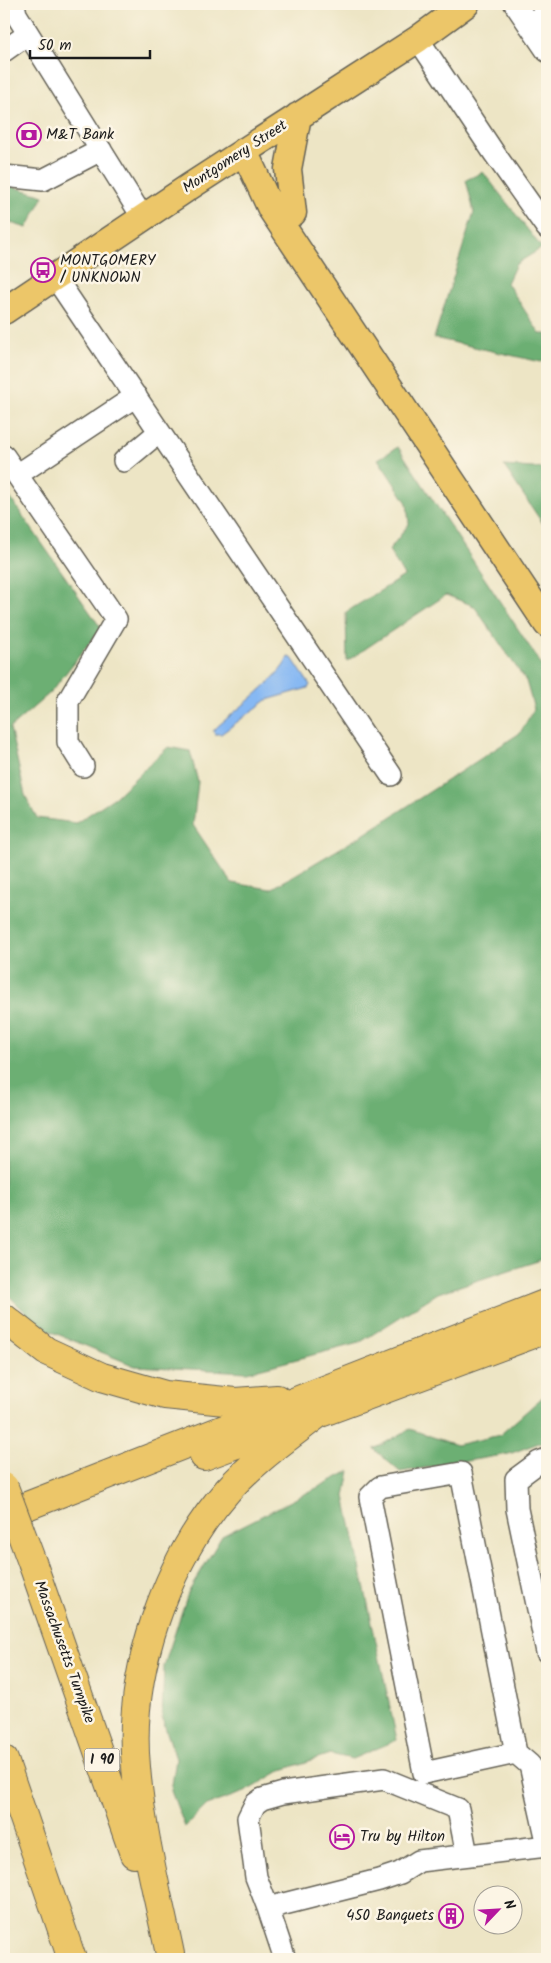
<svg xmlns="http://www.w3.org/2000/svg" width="551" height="1963" font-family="Kalam,sans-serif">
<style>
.forest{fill:#6caf73;stroke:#446648}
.water{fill:#86b8f3;stroke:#516a88}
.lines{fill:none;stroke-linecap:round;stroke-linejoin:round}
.minor-casing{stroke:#656257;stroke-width:24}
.major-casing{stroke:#656257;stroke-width:29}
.highway-casing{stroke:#656257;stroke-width:30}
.minor{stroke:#fff;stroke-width:21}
.major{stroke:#ecc669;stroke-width:26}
.highway{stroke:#ecc669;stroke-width:28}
.highway-bridge-casing{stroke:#656257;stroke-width:30;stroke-linecap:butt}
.highway-bridge{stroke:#ecc669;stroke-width:28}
.labels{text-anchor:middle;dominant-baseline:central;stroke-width:5;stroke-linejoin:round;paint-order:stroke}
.shield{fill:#fcf5e5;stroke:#5f5d58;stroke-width:1}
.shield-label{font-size:14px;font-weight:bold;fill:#1c1c1c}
.poi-label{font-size:15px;fill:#1c1c1c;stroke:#fcf5e5;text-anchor:start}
.street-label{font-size:15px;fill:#1c1c1c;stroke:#fcf5e5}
</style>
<rect width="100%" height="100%" fill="#fcf5e5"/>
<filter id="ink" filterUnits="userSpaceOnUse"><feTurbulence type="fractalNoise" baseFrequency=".02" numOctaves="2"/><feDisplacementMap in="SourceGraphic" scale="10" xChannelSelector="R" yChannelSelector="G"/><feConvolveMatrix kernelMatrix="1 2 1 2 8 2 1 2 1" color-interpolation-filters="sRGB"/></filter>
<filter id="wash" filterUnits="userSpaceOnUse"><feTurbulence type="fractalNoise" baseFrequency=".0096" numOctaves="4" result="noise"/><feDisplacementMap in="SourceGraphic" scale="20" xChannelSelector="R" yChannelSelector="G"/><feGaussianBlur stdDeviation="1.12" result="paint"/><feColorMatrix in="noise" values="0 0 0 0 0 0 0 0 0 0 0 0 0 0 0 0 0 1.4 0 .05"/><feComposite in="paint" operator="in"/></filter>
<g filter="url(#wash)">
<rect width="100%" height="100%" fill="#ede5c5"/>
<path class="forest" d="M483 172 542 248 516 264 507 283 540 334H547V359L541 362 434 338 474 212 466 180Z
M4 184 44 196 27 228 4 221Z
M398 447 547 673V1258L438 1293 359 1343 247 1372 135 1366 40 1327 4 1291V489L101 628 51 692 10 728 25 795 37 818 76 823 115 797 168 747 190 751 198 782 193 825 232 883 271 889 366 833 520 733 534 709 526 681 474 606 446 595 347 661 346 612 404 576 389 550 409 524 407 503 378 459Z
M504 466 547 469V530Z
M547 1393V1440L509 1454 400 1472 374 1449 410 1429 456 1445 500 1435Z
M350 1471 345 1496 397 1740 352 1759 330 1754 282 1770 245 1792 207 1805 185 1827 171 1791 176 1759 162 1718 164 1666 188 1593 222 1536Z"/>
<path class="water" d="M288 657 292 658 310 685 308 688 267 700 221 734H215L213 731 218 726C234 712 283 675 288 657Z"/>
</g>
<g filter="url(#ink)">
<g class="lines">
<defs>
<path id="minor" d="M14 4 16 14 143 218
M515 4 547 51
M529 25 547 12
M418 39 494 153 547 228
M4 51 28 34
M4 176 43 180 101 150
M55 277 391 775
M4 456 116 619 68 701V742L83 766
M124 461 159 432
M17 475 136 396
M547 1459 539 1462 516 1479 517 1509 547 1652
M516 1753 424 1773 370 1497 380 1487 461 1473 516 1753 530 1765 547 1841
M268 1908 256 1877 248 1818 255 1804 262 1799 283 1793 384 1779 458 1809 467 1855
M285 1959 268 1908 379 1880 400 1873 419 1861 547 1846"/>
<path id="major" d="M244 151 271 209 547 624
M293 213 288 169 298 116
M4 311 189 187 418 39 466 4"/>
<path id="highway" d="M4 1318 46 1351 102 1377 165 1395 235 1402 277 1399
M204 1456 547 1329
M4 1515 547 1303
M33 1565 134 1854
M4 1760 72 1959
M170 1954C157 1892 141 1830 136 1767 127 1674 166 1560 228 1490 254 1461 287 1438 318 1414"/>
</defs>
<use href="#minor" class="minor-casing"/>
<use href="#major" class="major-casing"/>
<use href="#highway" class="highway-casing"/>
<use href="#minor" class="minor"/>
<use href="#major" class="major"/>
<use href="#highway" class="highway"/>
<defs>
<path id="highway-bridge" d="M4 1487 33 1565"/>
</defs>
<use href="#highway-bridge" class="highway-bridge-casing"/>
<use href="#highway-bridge" class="highway-bridge"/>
</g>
</g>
<defs>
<symbol id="bank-ring" viewBox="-11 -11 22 22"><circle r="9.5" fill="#fcf5e5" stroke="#b5179e" stroke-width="1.5"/><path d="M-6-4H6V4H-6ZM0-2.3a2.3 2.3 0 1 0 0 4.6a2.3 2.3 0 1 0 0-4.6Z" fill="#b5179e"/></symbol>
<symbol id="bus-ring" viewBox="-11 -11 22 22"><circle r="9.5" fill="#fcf5e5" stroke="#b5179e" stroke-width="1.5"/><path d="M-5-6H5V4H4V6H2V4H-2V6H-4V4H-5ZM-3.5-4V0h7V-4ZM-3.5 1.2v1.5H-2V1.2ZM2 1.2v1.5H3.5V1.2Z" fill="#b5179e"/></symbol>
<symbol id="hotel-ring" viewBox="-11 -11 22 22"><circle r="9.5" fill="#fcf5e5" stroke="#b5179e" stroke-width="1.5"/><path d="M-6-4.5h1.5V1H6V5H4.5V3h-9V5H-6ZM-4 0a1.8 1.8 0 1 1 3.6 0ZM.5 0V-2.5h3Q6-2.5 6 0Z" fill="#b5179e"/></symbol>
<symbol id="building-ring" viewBox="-11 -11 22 22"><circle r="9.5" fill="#fcf5e5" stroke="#b5179e" stroke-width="1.5"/><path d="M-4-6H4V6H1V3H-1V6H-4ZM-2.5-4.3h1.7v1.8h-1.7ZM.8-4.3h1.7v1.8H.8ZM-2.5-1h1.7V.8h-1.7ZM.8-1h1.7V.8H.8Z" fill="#b5179e"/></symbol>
</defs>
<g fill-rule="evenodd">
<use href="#bank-ring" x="15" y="121" width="28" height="28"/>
<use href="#bus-ring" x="29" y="256" width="28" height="28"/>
<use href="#hotel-ring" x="328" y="1823" width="28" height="28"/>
<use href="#building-ring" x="437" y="1902" width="28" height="28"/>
</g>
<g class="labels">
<rect class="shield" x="84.5" y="1748.5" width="35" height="23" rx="4"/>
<g class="shield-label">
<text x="102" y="1760">I 90</text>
</g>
<g class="poi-label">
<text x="46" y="135">M&amp;T Bank</text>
<text x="60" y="261">MONTGOMERY<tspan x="60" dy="17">/ UNKNOWN</tspan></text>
<text x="360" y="1837">Tru by Hilton</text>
<text x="434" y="1916" text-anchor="end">450 Banquets</text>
</g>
<g class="street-label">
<text transform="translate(235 157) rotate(-33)">Montgomery Street</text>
<text transform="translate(64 1652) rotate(70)">Massachusetts Turnpike</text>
</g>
</g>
<rect width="551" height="1963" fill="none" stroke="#fcf5e5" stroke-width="20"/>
<g transform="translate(498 1910) rotate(65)"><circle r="24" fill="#fcf5e5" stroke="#a29e95"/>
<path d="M0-4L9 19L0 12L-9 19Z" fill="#b5179e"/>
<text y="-8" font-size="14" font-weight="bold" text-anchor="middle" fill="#1c1c1c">N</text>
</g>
<path d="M30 50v8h120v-8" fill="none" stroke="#1c1c1c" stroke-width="2.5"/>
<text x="38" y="50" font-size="15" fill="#1c1c1c" stroke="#fcf5e5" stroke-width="4" paint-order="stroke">50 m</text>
</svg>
